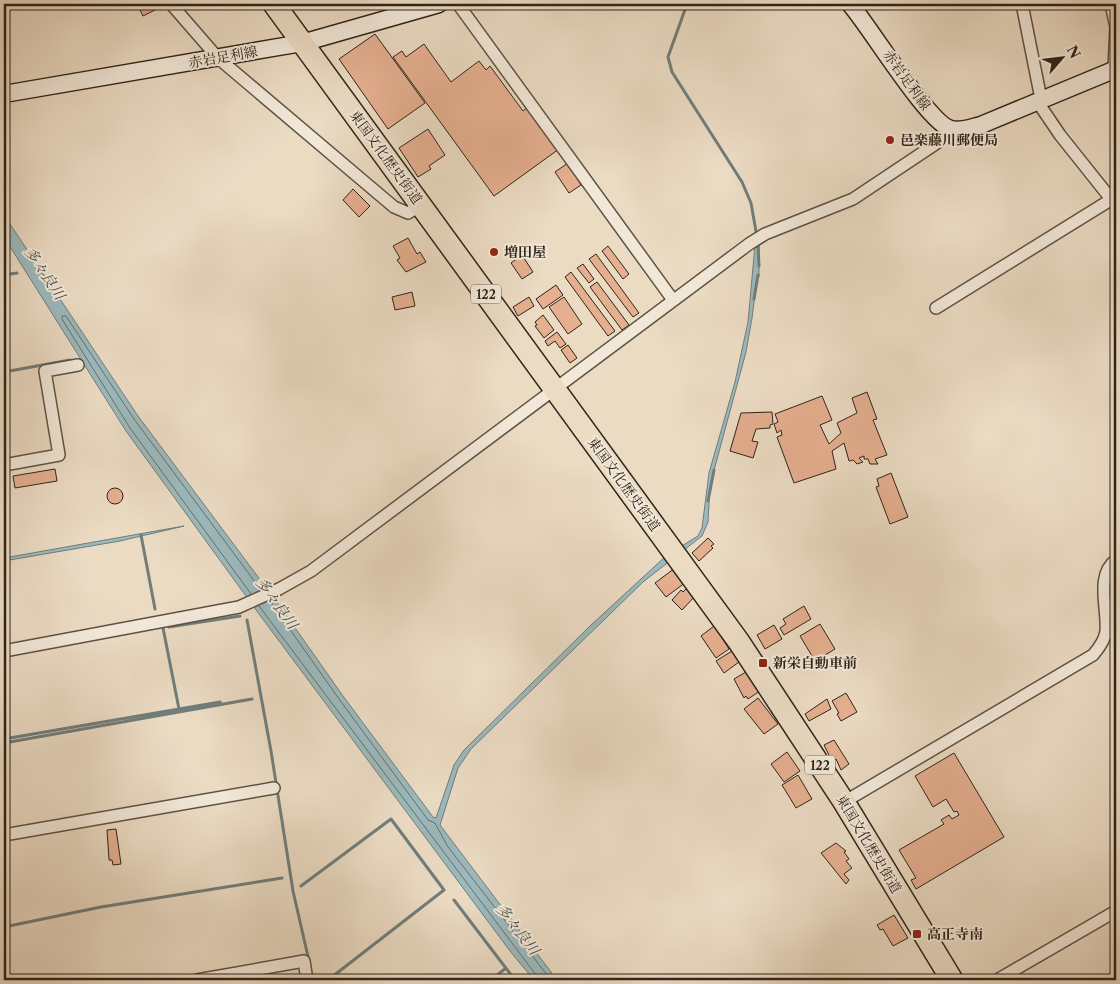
<svg xmlns="http://www.w3.org/2000/svg" width="1120" height="984" font-family="'Libre Caslon Text','Noto Serif JP',serif">
<style>
.water{fill:#9cb9bd;stroke:#707d7b}
.lines{fill:none;stroke-linecap:round;stroke-linejoin:round}
.shore{stroke:#666e6b;stroke-width:1}
.stream{stroke:#707d7b;stroke-width:3}
.building{fill:#e5af90;stroke:#2f2419}
.street-casing{stroke:#5e5244;stroke-width:14}
.secondary-casing{stroke:#2f2419;stroke-width:19}
.highway-casing{stroke:#2f2419;stroke-width:24}
.street{stroke:#f2e8d8;stroke-width:11}
.secondary{stroke:#f2e8d8;stroke-width:16}
.highway{stroke:#ebdbc3;stroke-width:21}
.poi-dot{fill:#8f2418;stroke:#f2e8d8;stroke-width:2}
.labels{text-anchor:middle;dominant-baseline:central;stroke-width:4;stroke-linejoin:round;paint-order:stroke}
.shield{fill:#f2e8d8;stroke:#6a5f52;stroke-width:1}
.shield-label{font-size:12px;font-weight:bold;fill:#2f2419}
.street-label{font-size:14px;fill:#2f2419;stroke:#f2e8d8}
.poi-label{font-size:14px;font-weight:bold;fill:#2f2419;stroke:#f2e8d8;text-anchor:start}
.water-label{font-size:15px;font-style:italic;fill:#50514a;stroke:#f2e8d8}
</style>
<rect width="100%" height="100%" fill="#ebdbc3"/>
<filter id="stains"><feTurbulence type="fractalNoise" baseFrequency=".004" numOctaves="4"/><feColorMatrix values="0 0 0 0 .2 0 0 0 0 .09 0 0 0 0 .02 0 0 0 .5 -.17"/></filter>
<radialGradient id="worn" r=".72"><stop offset=".6" stop-color="#630" stop-opacity="0"/><stop offset="1" stop-color="#630" stop-opacity=".3"/></radialGradient>
<path class="water" d="M4 215 138 416 279 605 343 696 433 817 436 818 454 765 464 750 590 626 667 555 698 536 702 528 709 473 735 382 748 322 755 245 759 242V277L757 278 752 318 746 352 710 485 708 522 702 536 643 582 471 749 458 768 440 825 557 980H534L510 951 259 614 126 431 4 237Z
M184 526 120 541 4 561V558Z"/>
<g class="lines">
<path class="shore" d="M251 594 130 428 62 319V316H66L134 419 261 590
M270 601 339 699 428 820 435 823 448 847 551 980
M259 606 536 975 537 980"/>
<path class="stream" d="M687 4 668 57 672 72 742 182 751 203 757 237
M758 245 759 266
M4 275 17 273
M754 299 758 275
M4 372 70 360
M708 501 714 470
M141 535 155 609
M247 620 271 751 293 891 309 961
M169 627 240 616
M163 628 179 709
M4 739 220 702 221 704
M4 743 252 699
M301 886 391 819 444 890 328 980
M454 900 515 980
M4 927 101 907 282 878
M491 980 506 968"/>
</g>
<path class="building" d="M137 4H154L157 9 143 16Z
M375 34 425 103 388 129 339 59Z
M424 44 451 82 479 61 486 70 490 66 523 111 528 107 559 149 494 196 393 57 402 51 406 57Z
M428 129 445 155 429 166 431 169 418 177 399 148Z
M568 163 581 185 569 193 555 172Z
M353 189 370 206 359 217 343 200Z
M408 238 417 254 420 252 426 262 406 272 397 260 400 258 393 246Z
M608 246 629 274 623 279 602 251Z
M596 254 639 313 633 317 589 259Z
M522 255 533 272 522 279 511 263Z
M583 264 594 279 589 283 577 268Z
M571 272 615 331 608 336 565 277Z
M597 282 629 325 622 330 590 287Z
M556 285 563 295 543 309 536 299Z
M412 292 415 306 395 310 392 297Z
M529 297 534 306 518 316 513 307Z
M564 297 582 324 568 334 549 307Z
M543 315 554 330 544 338 535 326 537 325 535 322Z
M557 332 566 344 560 348 555 341 548 346 545 341Z
M568 345 577 358 570 363 561 350Z
M867 392 877 419 873 420 887 455 875 459 878 464H870L868 459H864V456L859 458 863 462 857 464 853 460 849 461 844 443 832 451 836 469 794 483 777 437 782 435 781 430 777 433 774 424 778 422 775 414 822 396 832 420 820 425 829 444 841 433 837 423 857 413 852 398Z
M772 412 773 424 770 425V428L756 429 752 441 758 442 753 458 730 451 741 413Z
M55 469 57 481 15 488 13 476Z
M891 473 908 517 890 524 876 487 879 486 877 479Z
M107 496a8 8 0 1 1 16 0a8 8 0 1 1-16 0Z
M708 538 714 544 711 546 713 548 699 561 692 553Z
M675 568 686 582 666 597 655 583Z
M688 587 696 595 682 610 672 600 681 590 683 592Z
M804 606 811 619 784 635 780 628 786 624 783 619Z
M820 624 835 649 815 661 800 636Z
M774 625 782 639 765 649 757 635Z
M714 626 729 649 716 658 701 636Z
M732 651 739 662 724 673 716 661Z
M746 672 760 691 748 699 746 696 744 698 734 679Z
M846 693 857 712 841 721 837 714 839 713 832 701Z
M758 698 778 724 764 734 744 709Z
M827 699 831 709 809 721 805 714Z
M834 740 849 764 841 770 836 759 832 761 824 745Z
M787 752 800 771 784 782 771 764Z
M954 753 1004 837 916 889 911 880 916 878 899 850 944 824 941 820 949 815 952 819 959 815 957 811 954 812 946 799 933 807 915 776Z
M798 775 812 799 796 808 782 785Z
M116 829 121 864 113 865 112 860H109L107 830Z
M836 843 846 851 844 852 849 859 846 861 852 868 844 874 849 880 846 884 821 853Z
M894 915 908 938 893 946 883 929 880 930 877 925Z"/>
<g class="lines">
<defs>
<path id="street" d="M171 4 218 58 394 207 408 213 421 205
M458 4 673 300
M1022 4 1041 99
M1111 4 1116 27 1114 69
M1037 101 1060 135 1115 204
M936 308 1112 199
M4 465 59 455 45 371 78 365
M4 651 239 607 279 589 311 571 749 244 765 234 853 199 946 137 950 129
M844 802 1093 655C1099 648 1105 640 1106 631 1108 609 1095 575 1116 560
M4 835 274 788
M197 980 304 961 307 980
M997 980 1116 911"/>
<path id="secondary" d="M850 4C870 27 929 124 951 129 961 132 972 127 981 125L1116 69
M4 94 302 43 439 4"/>
<path id="highway" d="M274 4 739 642 844 802 952 980"/>
</defs>
<use href="#street" class="street-casing"/>
<use href="#secondary" class="secondary-casing"/>
<use href="#highway" class="highway-casing"/>
<use href="#street" class="street"/>
<use href="#secondary" class="secondary"/>
<use href="#highway" class="highway"/>
</g>
<g class="poi-dot">
<circle cx="890" cy="140" r="5"/>
<circle cx="494" cy="252" r="5"/>
<rect x="758" y="658" width="10" height="10" rx="2.5"/>
<rect x="912" y="929" width="10" height="10" rx="2.5"/>
</g>
<g class="labels">
<g class="shield">
<rect x="471" y="284.5" width="30" height="19" rx="4"/>
<rect x="805" y="755.5" width="30" height="19" rx="4"/>
</g>
<g class="shield-label">
<text x="486" y="294">122</text>
<text x="820" y="765">122</text>
</g>
<g class="street-label">
<text transform="translate(223 57) rotate(-10)">赤岩足利線</text>
<text transform="translate(907 80) rotate(54)">赤岩足利線</text>
<text transform="translate(386 157) rotate(54)">東国文化歴史街道</text>
<text transform="translate(624 484) rotate(54)">東国文化歴史街道</text>
<text transform="translate(869 844) rotate(59)">東国文化歴史街道</text>
</g>
<g class="poi-label">
<text x="900" y="140">邑楽藤川郵便局</text>
<text x="504" y="252">増田屋</text>
<text x="773" y="663">新栄自動車前</text>
<text x="927" y="934">高正寺南</text>
</g>
<g class="water-label">
<text transform="translate(45 273) rotate(56)">多々良川</text>
<text transform="translate(277 603) rotate(54)">多々良川</text>
<text transform="translate(518 929) rotate(52)">多々良川</text>
</g>
</g>
<rect width="1120" height="984" fill="none" stroke="#ebdbc3" stroke-width="20"/>
<rect x="5" y="5" width="1110" height="974" fill="none" stroke="#2f2419" stroke-width="2.5"/>
<rect x="10" y="10" width="1100" height="964" fill="none" stroke="#2f2419"/>
<g transform="translate(1062 58) rotate(62)" stroke="#f2e8d8" stroke-width="4" paint-order="stroke">
<path d="M0-4L9 19L0 12L-9 19Z" fill="#2f2419"/>
<text y="-8" font-size="14" font-weight="bold" text-anchor="middle" fill="#2f2419">N</text>
</g>
<rect width="100%" height="100%" filter="url(#stains)"/>
<rect width="100%" height="100%" fill="url(#worn)"/>
</svg>
